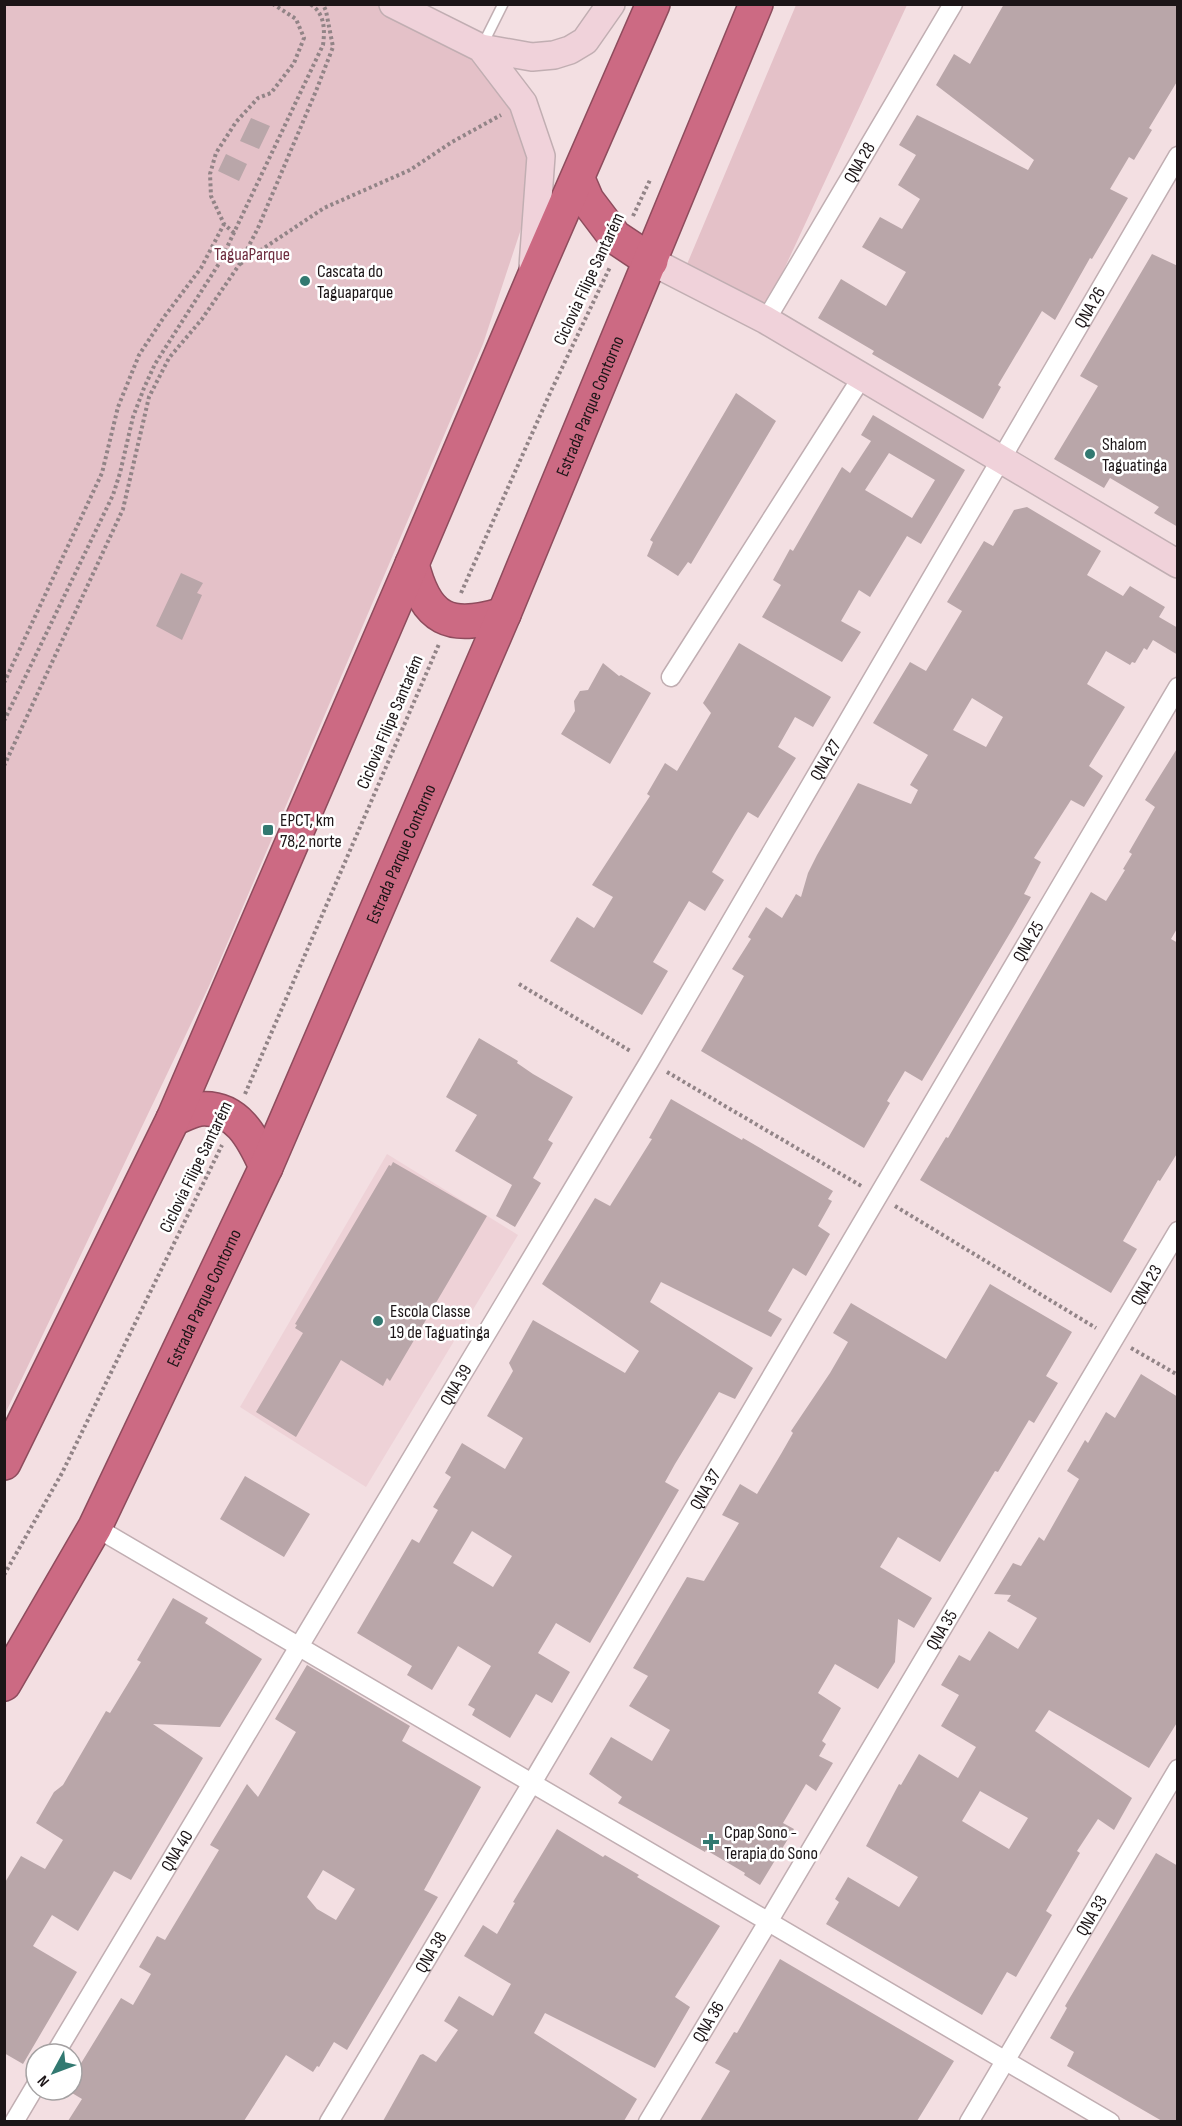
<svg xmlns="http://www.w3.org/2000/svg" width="1182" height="2126" font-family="'Sofia Sans Condensed',sans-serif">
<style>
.built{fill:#eed2d7}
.green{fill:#e4c1c8}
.building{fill:#b9a6a9;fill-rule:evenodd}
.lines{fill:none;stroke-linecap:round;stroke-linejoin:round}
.lane-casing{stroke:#c1aeb2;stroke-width:12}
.street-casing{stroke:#c1aeb2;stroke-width:21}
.secondary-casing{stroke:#c1aeb2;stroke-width:30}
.highway-casing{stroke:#8e4c5d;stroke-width:36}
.path{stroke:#928487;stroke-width:4;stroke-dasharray:3 3;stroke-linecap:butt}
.lane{stroke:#fff;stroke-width:9}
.street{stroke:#fff;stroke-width:18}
.secondary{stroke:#f0d2da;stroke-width:27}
.highway{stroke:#cc6a83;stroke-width:33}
.poi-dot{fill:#327971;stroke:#fff;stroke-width:2}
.labels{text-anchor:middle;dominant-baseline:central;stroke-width:5;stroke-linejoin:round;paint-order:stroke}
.street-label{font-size:18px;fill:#1c1517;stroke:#fff}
.park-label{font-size:18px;fill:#6e2d3f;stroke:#fff}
.poi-label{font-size:18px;fill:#1c1517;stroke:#fff;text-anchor:start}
</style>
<rect width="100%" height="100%" fill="#f3dfe2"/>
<path class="built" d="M387 1154 518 1235 366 1487 240 1407Z"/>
<path class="green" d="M5 5H418L502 91 522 129 530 173 523 223 483 344 209 986 5 1414Z
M796 5H907L766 308 685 269Z"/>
<path class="building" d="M1004 4H1178V80L1149 128 1152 130 1134 160 1129 157 1110 189 1128 198 1092 259 1090 258 1055 320 1042 311 998 385 1001 387 983 419 872 354 874 351 818 318 841 279 886 306 906 272 862 247 880 217 902 229 920 199 898 185 916 155 899 145 917 115 1028 170 1034 160 936 85 954 54 970 64Z
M251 118 270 126 259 149 240 141Z
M226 154 247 164 239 181 218 171Z
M1152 254 1178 266V527L1154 513 1159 507 1110 478 1104 488 1054 459 1098 386 1080 376Z
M736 393 776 421 691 564 688 562 678 576 647 556 653 542 650 540Z
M873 415 965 470 921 544 907 536 870 597 859 590 841 621 861 632 842 662 762 617 781 585 773 580 790 549 793 551 842 467 850 473 871 441 861 435ZM889 453 935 480 912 518 865 490Z
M1027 507 1101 551 1087 575 1123 596 1130 586 1165 607 1159 617 1178 628V655L1153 640 1147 650 1144 648 1135 663 1132 662 1130 665 1106 651 1087 684 1125 707 1089 766 1103 776 1084 807 1071 800 1034 858 1041 862 1024 894 1031 897 1013 928 922 1081 905 1071 887 1101 890 1103 864 1148 701 1051 744 976 732 969 751 939 748 937 766 907 782 918 796 894 801 897 808 873 817 855 858 783 911 804 918 790 910 785 928 755 873 723 910 662 926 671 962 611 947 602 984 541 993 546 1014 510ZM972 698 1003 717 986 747 953 730Z
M181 573 203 583 197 593 202 595 182 640 156 626Z
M739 643 831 697 813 727 795 717 778 747 796 758 758 818 748 812 735 833 712 872 724 880 705 911 689 901 653 962 668 971 642 1015 550 961 577 917 594 928 613 897 592 885 650 796 647 794 665 763 677 771 711 713 703 703Z
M603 663 619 676 621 675 651 693 610 764 561 734 575 711 574 701 580 691 588 690Z
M1178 747V927L1171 939 1178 943V1152L1160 1181 1158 1180 1123 1241 1137 1249 1111 1293 920 1180 946 1137 948 1138 1091 892 1106 901 1125 870 1123 869 1132 854 1129 852 1155 807 1145 800Z
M479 1038 518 1061 517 1063 533 1074 573 1097 548 1140 553 1143 533 1178 541 1183 515 1227 496 1216 512 1185 455 1151 477 1115 446 1097Z
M671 1099 742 1140 743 1138 833 1191 828 1199 832 1201 818 1226 830 1234 806 1276 793 1268 768 1311 782 1319 771 1337 661 1282 650 1302 753 1368 735 1399 719 1392 675 1464 665 1482 679 1490 590 1643 556 1623 538 1653 570 1672 552 1703 536 1694 510 1738 472 1715 475 1709 468 1705 491 1666 458 1646 432 1690 407 1675 412 1666 357 1633 412 1539 419 1543 438 1510 433 1507 451 1477 445 1473 462 1443 505 1469 523 1438 487 1416 513 1371 509 1363 533 1320 625 1373 639 1351 542 1284 595 1198 610 1206 652 1139 649 1138ZM472 1531 512 1556 493 1587 453 1563Z
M393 1162 487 1216 390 1381 387 1378 383 1386 341 1360 296 1437 256 1412 303 1333 295 1328 297 1325 295 1324 389 1165 391 1166Z
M990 1284 1072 1332 1046 1376 1058 1383 1034 1423 1029 1420 998 1472 995 1471 940 1562 898 1537 880 1567 932 1598 914 1628 898 1619 895 1662 878 1689 835 1664 818 1693 841 1708 822 1741 826 1744 819 1756 833 1763 816 1791 806 1784 783 1823 794 1829 760 1885 744 1875 745 1873 718 1857 706 1850 705 1852 618 1803 622 1797 589 1774 611 1737 652 1761 670 1730 629 1706 648 1676 633 1668 687 1577 704 1581 739 1523 722 1515 740 1484 757 1494 781 1454 793 1433 791 1431 830 1373 848 1342 833 1333 851 1303 946 1359Z
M1141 1374 1178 1397V1721L1149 1768 1049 1710 1035 1731 1132 1798 1114 1830 1098 1819 1077 1851 1080 1853 1046 1911 1052 1915 1016 1977 1007 1972 982 2015 826 1924 839 1902 835 1899 848 1877 899 1907 918 1877 866 1846 899 1784 901 1785 919 1754 958 1778 976 1747 941 1726 959 1695 941 1685 959 1655 970 1661 989 1631 1018 1649 1037 1618 1007 1601 1011 1595 994 1594 1013 1563 1021 1566 1039 1537 1044 1541 1079 1479 1067 1471 1085 1440 1088 1443 1106 1412 1115 1418ZM980 1791 1028 1818 1009 1849 962 1821Z
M245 1476 310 1514 284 1557 220 1519Z
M173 1598 208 1618 205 1623 262 1659 220 1727 153 1724 203 1758 131 1880 114 1871 78 1931 52 1915 33 1946 77 1972 23 2064 4 2053V1884L21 1856 45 1869 63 1840 36 1823 54 1792 63 1785 106 1711 110 1713 141 1662 137 1660Z
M307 1665 410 1726 402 1741 481 1787 424 1890 438 1897 347 2050 334 2042 319 2067 317 2066 313 2072 286 2055 244 2121H68L82 2099 67 2090H72V2078L121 1998 133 2005 151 1974 139 1967 157 1936 165 1940 219 1850 210 1845 247 1784 258 1797 296 1732 275 1719ZM323 1870 355 1889 336 1920 317 1909 307 1897Z
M557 1829 603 1857 605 1855 639 1875 637 1877 720 1926 675 1997 690 2007 655 2068 545 2013 534 2033 637 2099 624 2121H383L420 2055 423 2054 436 2062 458 2030 444 2021 459 1996 493 2016 511 1984 464 1956 483 1925 497 1934 515 1903 513 1902Z
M1156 1853 1178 1866V2121H1162L1067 2066 1074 2052 1050 2038 1067 2008 1065 2006Z
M780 1959 954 2061 917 2121H700L730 2071 715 2063 734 2032 737 2033Z"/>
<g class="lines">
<defs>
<path id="lane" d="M482 46 503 4"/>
<g id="street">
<path id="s1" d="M766 320 953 4"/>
<path d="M671 677 862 377"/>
<path d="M95 1527 1110 2122"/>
<path id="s2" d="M55 2054 649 1062 1178 156"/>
<path d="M14 2122 36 2085"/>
<path id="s3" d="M329 2122 532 1783 1178 687"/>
<path id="s4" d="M648 2122 768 1922 1178 1231"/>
<path id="s5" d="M969 2122 1178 1769"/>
</g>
<path id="secondary" d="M393 4 481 48 532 57 554 55 570 50 585 41 611 4
M481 48 523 103 541 156 533 267
M651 261 766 320 1178 564"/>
<g id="highway">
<path d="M578 179 587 200 615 237 651 261"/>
<path d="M412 564C426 620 449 631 504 614"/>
<path d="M173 1119C181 1116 191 1110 200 1109 237 1106 253 1138 266 1167"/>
<path d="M4 1463 173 1119 412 564 533 279 653 4"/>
<path id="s6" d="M4 1684 95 1527 266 1167 504 614 756 4"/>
</g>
</defs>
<use href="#lane" class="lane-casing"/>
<use href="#street" class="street-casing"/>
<use href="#secondary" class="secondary-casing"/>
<use href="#highway" class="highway-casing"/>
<path class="path" d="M633 216 650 180
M234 233 224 224 211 196 210 174 216 153 236 122 258 98 271 93 294 63 304 38 296 19 273 4
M240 264 324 208 410 170 452 142 501 115
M461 593 551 391 610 267
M4 683 102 473 118 407 139 355 164 317 201 268 224 224
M4 721 113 495 120 473 133 417 144 388 155 364 220 262 323 45C325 30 325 13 310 4
M4 766 123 509 149 397 169 358 202 319 239 265 258 228 316 91 333 47 326 11 323 4
M519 984 632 1052
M667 1072 863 1187
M245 1094 439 644
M895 1206 1096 1328
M1131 1348 1178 1375
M4 1575 62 1473 222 1145"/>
<use href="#lane" class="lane"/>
<use href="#street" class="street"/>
<use href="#secondary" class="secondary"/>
<use href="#highway" class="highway"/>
</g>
<g class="poi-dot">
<circle cx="305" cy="281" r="6"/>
<circle cx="1090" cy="454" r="6"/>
<rect x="262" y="824" width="12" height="12" rx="3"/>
<circle cx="378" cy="1321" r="6"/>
<path d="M708 1833h6v6h6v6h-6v6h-6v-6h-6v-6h6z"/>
</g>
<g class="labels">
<g class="street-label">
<text stroke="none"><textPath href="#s1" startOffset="183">QNA 28</textPath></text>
<text transform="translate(589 279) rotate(-65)">Ciclovia Filipe Santarém</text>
<text stroke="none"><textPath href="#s2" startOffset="2030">QNA 26</textPath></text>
<text stroke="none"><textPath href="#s6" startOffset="1407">Estrada Parque Contorno</textPath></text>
<text transform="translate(390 722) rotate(-67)">Ciclovia Filipe Santarém</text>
<text stroke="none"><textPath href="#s2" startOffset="1506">QNA 27</textPath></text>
<text stroke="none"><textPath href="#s6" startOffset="921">Estrada Parque Contorno</textPath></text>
<text stroke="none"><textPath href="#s3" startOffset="1372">QNA 25</textPath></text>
<text transform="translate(196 1167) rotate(-64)">Ciclovia Filipe Santarém</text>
<text stroke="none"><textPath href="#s4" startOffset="974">QNA 23</textPath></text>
<text stroke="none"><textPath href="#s6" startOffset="435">Estrada Parque Contorno</textPath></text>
<text stroke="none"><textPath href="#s2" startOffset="780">QNA 39</textPath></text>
<text stroke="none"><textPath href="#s3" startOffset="736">QNA 37</textPath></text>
<text stroke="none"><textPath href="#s4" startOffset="573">QNA 35</textPath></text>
<text stroke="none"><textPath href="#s2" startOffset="237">QNA 40</textPath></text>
<text stroke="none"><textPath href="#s5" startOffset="240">QNA 33</textPath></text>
<text stroke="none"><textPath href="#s3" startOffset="198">QNA 38</textPath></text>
<text stroke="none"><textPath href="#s4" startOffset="117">QNA 36</textPath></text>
</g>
<g class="park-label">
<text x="252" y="254">TaguaParque</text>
</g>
<g class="poi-label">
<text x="317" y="271">Cascata do<tspan x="317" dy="21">Taguaparque</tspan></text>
<text x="1102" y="444">Shalom<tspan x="1102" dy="21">Taguatinga</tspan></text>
<text x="280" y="820">EPCT, km<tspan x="280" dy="21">78,2 norte</tspan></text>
<text x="390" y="1311">Escola Classe<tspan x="390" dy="21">19 de Taguatinga</tspan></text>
<text x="724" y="1832">Cpap Sono -<tspan x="724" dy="21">Terapia do Sono</tspan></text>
</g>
</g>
<rect width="1182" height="2126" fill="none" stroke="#1c1517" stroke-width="12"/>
<g transform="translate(54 2072) rotate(229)"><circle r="28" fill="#ffffff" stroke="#a4a1a2" stroke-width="1.5"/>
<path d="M0-4.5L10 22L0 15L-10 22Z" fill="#327971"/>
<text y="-9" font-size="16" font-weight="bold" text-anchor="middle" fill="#1c1517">N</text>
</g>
</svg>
